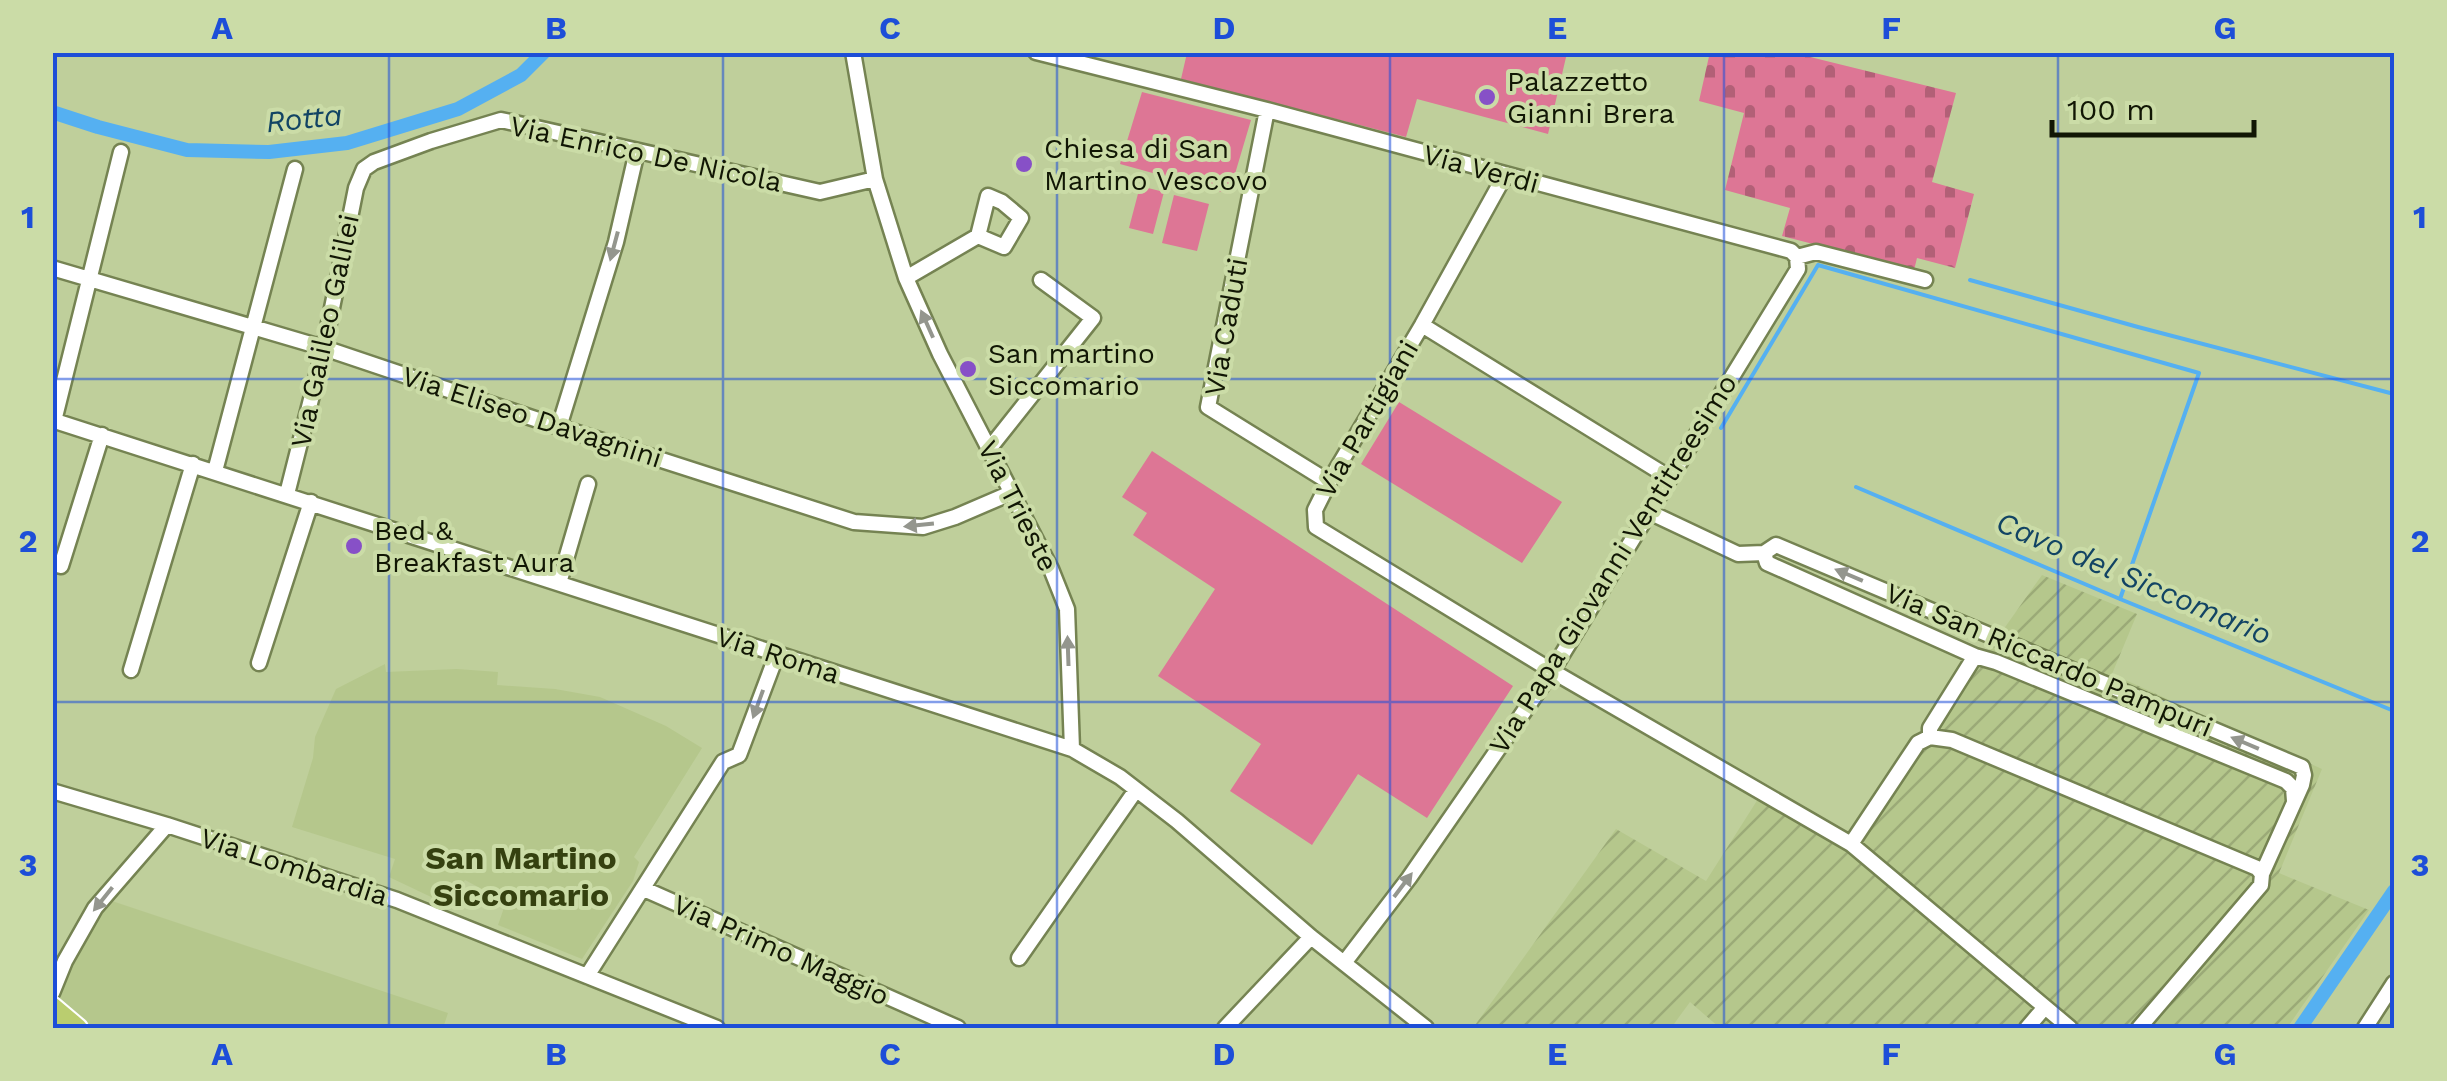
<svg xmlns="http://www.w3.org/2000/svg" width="2447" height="1081" font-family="'Work Sans',sans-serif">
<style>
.built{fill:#b5c78c}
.industrial{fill:url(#industrial-furrows)}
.green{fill:#dd7695}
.cemetery{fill:url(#cemetery-stones)}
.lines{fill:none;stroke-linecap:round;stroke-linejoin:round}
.stream{stroke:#55b0f1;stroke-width:4}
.canal{stroke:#55b0f1;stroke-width:14}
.minor-casing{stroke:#758352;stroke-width:19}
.major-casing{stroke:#fff;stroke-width:22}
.minor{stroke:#fff;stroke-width:14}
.major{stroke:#bacd6f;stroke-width:18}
.oneway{fill:#94968e}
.grid{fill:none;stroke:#1d4ed8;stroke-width:2.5;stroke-opacity:0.55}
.poi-dot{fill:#8750c7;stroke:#cbdca7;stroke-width:4}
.labels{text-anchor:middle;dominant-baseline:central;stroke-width:8;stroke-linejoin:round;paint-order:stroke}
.poi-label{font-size:28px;fill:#111604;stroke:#cbdca7;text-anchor:start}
.street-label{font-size:28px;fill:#111604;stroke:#cbdca7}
.water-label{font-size:30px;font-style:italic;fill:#124464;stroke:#cbdca7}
.quarter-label{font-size:32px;font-weight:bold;fill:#354110;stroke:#cbdca7}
.neatline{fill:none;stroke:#1d4ed8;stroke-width:4}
.grid-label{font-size:32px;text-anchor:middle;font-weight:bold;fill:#1d4ed8}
</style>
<defs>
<pattern id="industrial-furrows" width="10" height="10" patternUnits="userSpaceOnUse" patternTransform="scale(2.5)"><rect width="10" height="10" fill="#b5c78c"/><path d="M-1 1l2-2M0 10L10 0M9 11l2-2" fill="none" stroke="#9baa77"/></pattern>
<pattern id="cemetery-stones" width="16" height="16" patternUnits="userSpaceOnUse" patternTransform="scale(2.5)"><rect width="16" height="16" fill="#dd7695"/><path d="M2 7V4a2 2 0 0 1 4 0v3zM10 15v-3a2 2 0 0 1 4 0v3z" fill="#b26077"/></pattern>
</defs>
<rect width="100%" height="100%" fill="#bfcf9b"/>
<path class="built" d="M385 664 386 672 457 669 498 672 497 685 555 689 600 697 666 726 702 748 634 857 639 862 633 881 582 959 498 925 506 902 465 880 448 905 389 877 395 859 292 827 313 758 315 737 336 689Z
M109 900 448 1013 443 1028H65L57 991Z"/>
<path class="industrial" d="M2042 575 2137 614 2112 674 2322 769 2279 873 2369 910 2287 1028H1720L1690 1002 1671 1028H1473L1616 829 1706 881 1758 799 1848 849Z"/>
<path class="green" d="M1187 53V52L1567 53 1548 134 1417 99 1406 137 1181 79Z
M1142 92 1251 120 1229 194 1120 164Z
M1140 186 1164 192 1153 234 1129 228Z
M1174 195 1209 204 1197 251 1162 243Z
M1399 402 1562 502 1522 563 1361 464Z
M1152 451 1513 686 1427 818 1358 774 1312 845 1230 791 1261 744 1158 676 1215 589 1133 535 1147 513 1122 497Z"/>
<path class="cemetery" d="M1710 52 1794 53 1956 93 1932 182 1974 194 1955 268 1917 258 1914 270 1782 236 1790 208 1725 190 1744 113 1699 101Z"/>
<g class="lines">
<path class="stream" d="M1970 280 2138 327 2394 394
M1721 428 1818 265 2199 373 2120 599
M1856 487 2120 599 2394 711"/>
<path class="canal" d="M52 112 98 127 187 150 269 152 347 143 458 109 521 75 544 52
M2300 1028 2394 891"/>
<defs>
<path id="minor" d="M853 52 875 179 906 278 940 354 1051 569 1067 609 1072 749
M1036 52 1267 110 1791 251 1797 257 1816 252 1925 280
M1267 110 1208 407 1329 482
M1505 175 1422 325 1329 482 1315 510 1316 527 1552 671 1851 844 2070 1028
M988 196 1002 202 1021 218 1004 247 978 236Z
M52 268 324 348 559 427 854 522 923 527 955 517 1011 493
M906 278 978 236
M1422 325 1670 478
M52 420 1072 749 1120 777 1177 821 1311 937 1426 1028
M54 421 121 152
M559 427 616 242 637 151
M989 449 1093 318 1041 280
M215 471 295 169
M287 494 324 348 356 188 364 169 374 162 431 141 501 120 820 192 875 179
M1651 513 1738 554 1764 553
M52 564 61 566 102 435
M559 583 588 484
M259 663 311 502
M131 670 193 464
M1930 737V728L1975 656
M52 791 167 825 397 900 717 1028
M1851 844 1918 743 1930 737 1952 740 2257 868 2262 874 2261 885 2139 1028
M2262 874 2302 785 2304 775 2302 767 1776 545 1764 553 1767 563 1975 656 1996 662 2286 781 2293 788 2294 801
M644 889 958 1028
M1019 958 1136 790
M1344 963 1409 878 1552 671 1798 269 1797 257
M587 976 723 762 739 755 777 654
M52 993 65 961 95 908 167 825
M1225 1028 1311 937
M2027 1028 2045 1007
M2365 1028 2394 983"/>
<path id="major" d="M52 1006 78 1028
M52 1025 56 1028"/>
</defs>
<use href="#minor" class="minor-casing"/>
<use href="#major" class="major-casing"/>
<use href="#minor" class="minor"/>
<use href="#major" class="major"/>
</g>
<defs><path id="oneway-solid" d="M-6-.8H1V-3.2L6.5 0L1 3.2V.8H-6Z" transform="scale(2.5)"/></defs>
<g class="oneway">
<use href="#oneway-solid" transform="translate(614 246) rotate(105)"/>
<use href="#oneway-solid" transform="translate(927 324) rotate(-114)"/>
<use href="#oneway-solid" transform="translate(919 525) rotate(174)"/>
<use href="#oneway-solid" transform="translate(1849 575) rotate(-157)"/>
<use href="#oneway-solid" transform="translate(1068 651) rotate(-92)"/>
<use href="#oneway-solid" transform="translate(758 704) rotate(110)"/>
<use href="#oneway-solid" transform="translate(2245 743) rotate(-157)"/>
<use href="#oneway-solid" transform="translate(1403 885) rotate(-53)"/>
<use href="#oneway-solid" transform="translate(103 899) rotate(129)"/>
</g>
<path class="grid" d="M389 52V1028M723 52V1028M1057 52V1028M1390 52V1028M1724 52V1028M2058 52V1028M52 379H2394M52 702H2394"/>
<g class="poi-dot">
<circle cx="1487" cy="97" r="10"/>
<circle cx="1024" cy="164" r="10"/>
<circle cx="968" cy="369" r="10"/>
<circle cx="354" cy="546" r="10"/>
</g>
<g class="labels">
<g class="poi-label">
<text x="1507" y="81">Palazzetto<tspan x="1507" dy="32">Gianni Brera</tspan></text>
<text x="1044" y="148">Chiesa di San<tspan x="1044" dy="32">Martino Vescovo</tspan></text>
<text x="988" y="353">San martino<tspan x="988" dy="32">Siccomario</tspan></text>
<text x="374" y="530">Bed &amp;<tspan x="374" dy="32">Breakfast Aura</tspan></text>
</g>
<g class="street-label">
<text transform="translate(646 154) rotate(12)">Via Enrico De Nicola</text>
<text transform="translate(1481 169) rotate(15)">Via Verdi</text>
<text transform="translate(1226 327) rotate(-80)">Via Caduti</text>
<text transform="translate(325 331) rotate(-78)">Via Galileo Galilei</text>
<text transform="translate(532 417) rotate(18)">Via Eliseo Davagnini</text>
<text transform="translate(1367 419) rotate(-60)">Via Partigiani</text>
<text transform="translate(1018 506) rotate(63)">Via Trieste</text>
<text transform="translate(1613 564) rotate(-58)">Via Papa Giovanni Ventitreesimo</text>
<text transform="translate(778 655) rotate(18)">Via Roma</text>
<text transform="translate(2049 660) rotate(23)">Via San Riccardo Pampuri</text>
<text transform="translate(294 867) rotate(18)">Via Lombardia</text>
<text transform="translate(781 950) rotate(24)">Via Primo Maggio</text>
</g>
<g class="water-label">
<text transform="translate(304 118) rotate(-6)">Rotta</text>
<text transform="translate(2134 578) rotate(23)">Cavo del Siccomario</text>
</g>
<g class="quarter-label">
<text x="521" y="858">San Martino<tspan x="521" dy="37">Siccomario</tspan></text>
</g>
</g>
<rect width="2447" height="1081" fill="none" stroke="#cbdca7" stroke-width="110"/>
<path d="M2052 120v15h202v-15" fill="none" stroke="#111604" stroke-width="5"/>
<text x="2067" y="120" font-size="30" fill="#111604" stroke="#cbdca7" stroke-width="8" paint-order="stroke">100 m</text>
<rect x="55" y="55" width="2337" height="971" class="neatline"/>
<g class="grid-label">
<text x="222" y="39">A</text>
<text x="556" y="39">B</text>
<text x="890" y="39">C</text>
<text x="1224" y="39">D</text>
<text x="1557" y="39">E</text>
<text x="1891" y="39">F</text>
<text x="2225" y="39">G</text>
<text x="28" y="228">1</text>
<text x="2420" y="228">1</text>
<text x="28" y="552">2</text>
<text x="2420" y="552">2</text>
<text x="28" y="876">3</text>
<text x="2420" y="876">3</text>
<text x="222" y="1065">A</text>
<text x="556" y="1065">B</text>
<text x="890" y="1065">C</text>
<text x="1224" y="1065">D</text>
<text x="1557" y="1065">E</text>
<text x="1891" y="1065">F</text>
<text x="2225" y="1065">G</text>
</g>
</svg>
